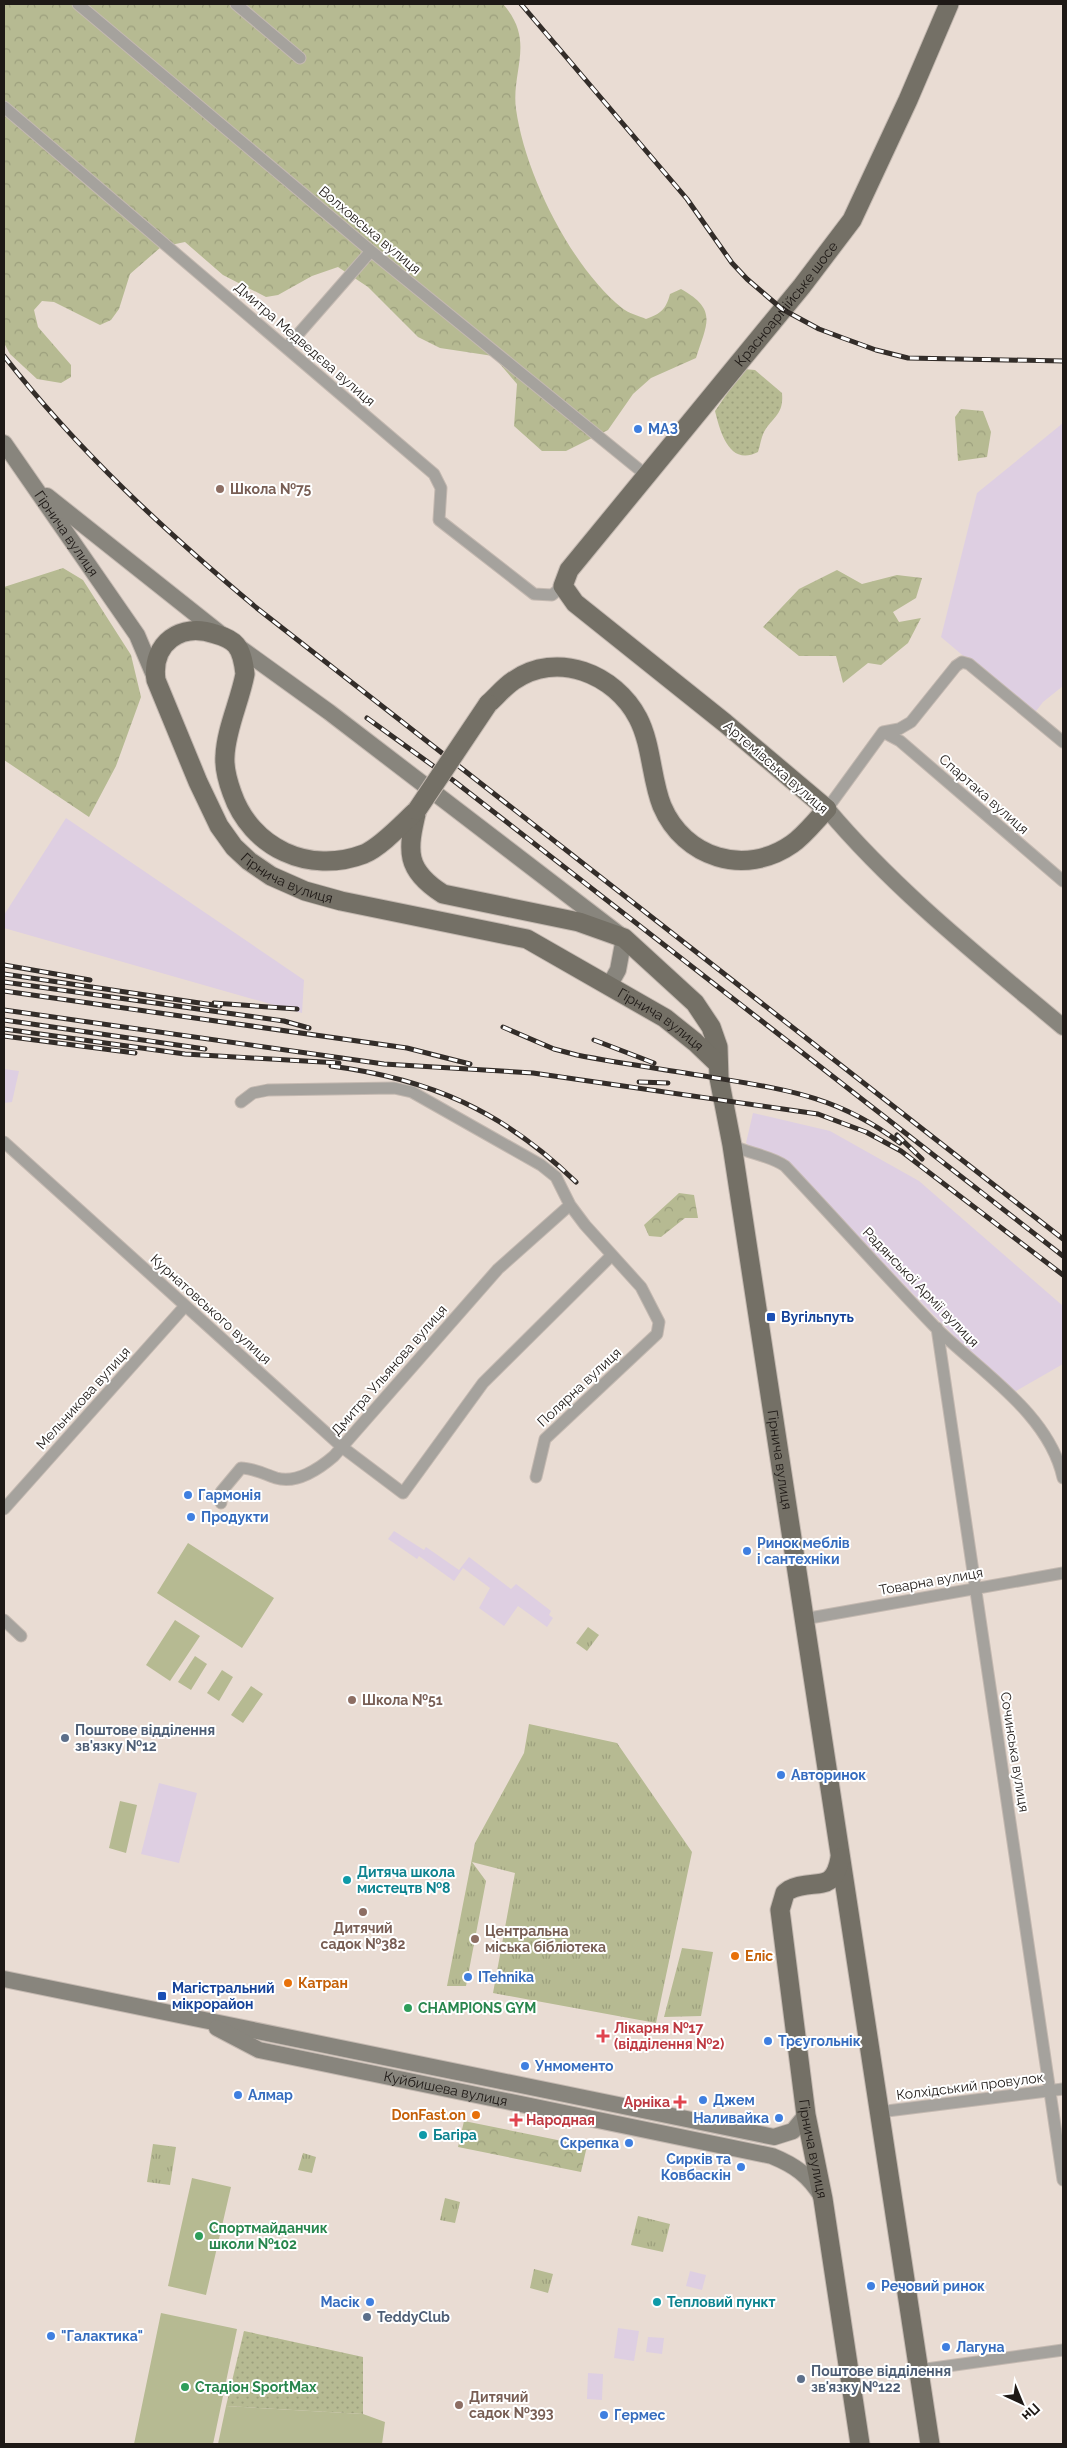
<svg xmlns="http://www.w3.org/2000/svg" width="1067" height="2448" font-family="Raleway,sans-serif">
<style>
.industrial{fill:#decfe2}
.grass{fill:url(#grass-dots)}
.forest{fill:url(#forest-crowns)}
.park{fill:url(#park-tufts)}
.garden{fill:#b6ba92}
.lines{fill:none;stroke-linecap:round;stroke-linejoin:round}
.street-casing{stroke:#c4b9b1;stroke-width:13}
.secondary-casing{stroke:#c4b9b1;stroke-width:18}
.primary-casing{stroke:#c4b9b1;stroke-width:21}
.street{stroke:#a5a29d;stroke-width:11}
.secondary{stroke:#88857d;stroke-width:16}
.primary{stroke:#747066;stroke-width:19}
.rail-casing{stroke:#332d29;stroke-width:5}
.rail{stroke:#fff;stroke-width:3;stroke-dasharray:9;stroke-linecap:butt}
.primary-bridge-casing{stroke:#c4b9b1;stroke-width:21;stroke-linecap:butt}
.primary-bridge{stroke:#747066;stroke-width:19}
.shop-dot{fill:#3f7fe0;stroke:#fff;stroke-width:2}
.education-dot{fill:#8d6e63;stroke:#fff;stroke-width:2}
.transit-dot{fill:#1a4fb4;stroke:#fff;stroke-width:2}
.service-dot{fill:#5c6f8a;stroke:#fff;stroke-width:2}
.culture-dot{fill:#0f9aa8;stroke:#fff;stroke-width:2}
.food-dot{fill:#e8710a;stroke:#fff;stroke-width:2}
.leisure-dot{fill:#2e9e5b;stroke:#fff;stroke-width:2}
.health-dot{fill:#e0444e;stroke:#fff;stroke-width:2}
.labels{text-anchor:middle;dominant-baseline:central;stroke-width:4;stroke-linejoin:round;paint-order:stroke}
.street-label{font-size:14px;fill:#1e1916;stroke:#fff}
.shop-label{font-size:14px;font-weight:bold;fill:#366cbe;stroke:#fff;text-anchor:start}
.education-label{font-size:14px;font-weight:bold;fill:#785e54;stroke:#fff;text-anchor:start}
.transit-label{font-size:14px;font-weight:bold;fill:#164399;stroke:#fff;text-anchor:start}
.service-label{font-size:14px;font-weight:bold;fill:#4e5e75;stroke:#fff;text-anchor:start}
.culture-label{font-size:14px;font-weight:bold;fill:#0d838f;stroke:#fff;text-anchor:start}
.food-label{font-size:14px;font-weight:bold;fill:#c56008;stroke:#fff;text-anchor:start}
.leisure-label{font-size:14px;font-weight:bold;fill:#27864d;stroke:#fff;text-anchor:start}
.health-label{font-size:14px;font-weight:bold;fill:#be3a42;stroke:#fff;text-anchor:start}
</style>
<defs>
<pattern id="grass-dots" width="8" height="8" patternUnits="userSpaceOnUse" patternTransform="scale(1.25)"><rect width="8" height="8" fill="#b6ba92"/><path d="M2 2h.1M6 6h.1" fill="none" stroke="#9c9f7d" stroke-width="1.8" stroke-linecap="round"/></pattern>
<pattern id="forest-crowns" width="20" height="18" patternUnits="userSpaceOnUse" patternTransform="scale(1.25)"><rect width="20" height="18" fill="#b6ba92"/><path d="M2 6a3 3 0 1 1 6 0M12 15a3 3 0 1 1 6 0" fill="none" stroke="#9c9f7d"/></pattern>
<pattern id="park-tufts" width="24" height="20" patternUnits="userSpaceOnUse" patternTransform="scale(1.25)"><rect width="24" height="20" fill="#b6ba92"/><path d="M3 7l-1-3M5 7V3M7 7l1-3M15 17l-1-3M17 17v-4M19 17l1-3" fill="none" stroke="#9c9f7d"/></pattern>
</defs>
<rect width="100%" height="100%" fill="#e9dcd3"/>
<path class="industrial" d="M1063 423V686L1043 702 1033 715 941 637 977 493Z
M66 818 304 980 302 1013 4 928V915Z
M4 1069 19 1071 12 1102 4 1103Z
M753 1113 830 1131 919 1181 1063 1306V1364L1011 1394 779 1157 754 1149 746 1143Z
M394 1531 424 1550 426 1547 459 1570 469 1557 511 1589 516 1584 551 1611 549 1615 553 1618 547 1627 518 1606 504 1626 479 1608 490 1588 463 1568 454 1581 419 1556 417 1559 388 1539Z
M159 1783 197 1793 179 1863 141 1854Z
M690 2271 706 2275 702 2290 686 2286Z
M618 2328 639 2331 634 2361 614 2358Z
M648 2337 664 2338 662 2354 646 2352Z
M588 2373 603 2374 602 2400 587 2399Z"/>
<path class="grass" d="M744 369 755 370 782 393C784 415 773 416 764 432 761 438 760 446 758 452 729 467 720 431 715 411Z
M244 2331 363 2357V2414L226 2406Z"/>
<path class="forest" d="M4 4H503C536 41 511 71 516 109 525 174 571 267 622 308 628 313 639 316 646 319 661 314 666 309 670 294L681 289C718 310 707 323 696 358L651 378 633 394 608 430 566 451H542L514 426 517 384 493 356 440 348 418 337 368 287 338 267 312 276 278 295 266 297 223 275 185 242 161 247 130 274 119 309 111 320 100 325 54 302 42 301 34 310 38 327 71 365V377L61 383 37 379 10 354 4 343Z
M961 409 983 411 991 432 987 457 958 461 955 417Z
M63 568 83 580 131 655 141 697 116 766 89 817 4 760V587Z
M837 570 862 584 897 575 922 578 916 598 893 612 899 622 921 618 908 643 881 665 868 663 843 683 836 656H799L763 627 799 589Z
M679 1193 694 1195 698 1218H685L661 1237 649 1236 644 1225Z
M464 2121 587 2146 581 2172 458 2147Z"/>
<path class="park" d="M588 1627 599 1635 587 1651 576 1643Z
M529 1724 617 1743 692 1852 656 2023 493 1993 515 1873 472 1862 486 1881 466 1986H447L475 1843 524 1753Z
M682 1948 713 1952 701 2016 664 2017Z
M153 2144 176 2147 170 2185 147 2182Z
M303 2153 316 2157 312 2173 298 2170Z
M445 2198 460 2202 455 2223 440 2220Z
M638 2216 670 2224 663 2252 631 2245Z
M534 2269 553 2274 548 2293 530 2288Z"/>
<path class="garden" d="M188 1543 274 1598 242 1648 157 1593Z
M175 1620 200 1636 170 1681 146 1665Z
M195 1656 207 1664 191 1690 178 1682Z
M222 1670 233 1677 219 1701 207 1693Z
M251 1686 263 1694 243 1723 231 1715Z
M120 1801 137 1805 126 1853 109 1848Z
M192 2178 231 2187 206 2295 168 2286Z
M161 2313 237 2329 213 2444H134Z
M226 2406 363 2414 385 2422 382 2444H218Z"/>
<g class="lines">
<defs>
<path id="street" d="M78 4 371 251 646 475
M236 4 300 58
M4 107 434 474 441 488 439 520 534 594 552 595 563 586
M287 347 371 251
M883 732 900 741 1063 881
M827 809 883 732 899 729 911 722 956 666 962 662 969 664 1063 742
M241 1102 253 1093 268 1090 394 1088 412 1092 541 1165 556 1177 570 1205 585 1225 641 1287 659 1322 657 1334 545 1439 536 1477
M4 1142 342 1447 403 1493 483 1383 611 1256
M732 1145C749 1154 769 1155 785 1166 835 1219 884 1274 935 1327 979 1371 1049 1413 1063 1478
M937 1328 1063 2180
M221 1503V1492L241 1468C253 1468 264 1474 276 1478 296 1484 319 1469 334 1456L498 1269 570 1205
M4 1509 185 1306
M804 1619 1063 1573
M4 1620 21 1636
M879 2112 1063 2089
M919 2370 1063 2350"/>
<g id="secondary">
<path id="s1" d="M4 443 137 635 156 680"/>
<path d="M47 496 222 635"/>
<path d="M236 645 329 712 624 938 618 970 609 986"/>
<path d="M827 809C896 891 981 958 1063 1027"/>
<path d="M4 1979 774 2137 793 2131 806 2115"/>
<path id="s2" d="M217 2028 259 2050 772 2156C794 2165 809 2175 822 2197"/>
</g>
<g id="primary">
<path id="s3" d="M488 704C496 697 504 687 513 681 557 650 615 674 638 718 652 745 651 779 662 806 684 858 745 877 792 844 805 835 816 820 827 809L725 723 575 603 563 586 569 570 802 286 852 220 908 100 949 4"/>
<path id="s4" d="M417 810C407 851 405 870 443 894L579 922 624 938 695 1003 711 1027 718 1047 719 1078 732 1145 930 2444"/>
<path id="s5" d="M417 810C403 823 381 847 364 854 309 875 251 848 232 793 228 782 224 768 225 756 226 729 240 701 245 674 244 665 242 652 236 645 231 639 222 636 215 634 181 622 151 643 156 680L198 782 219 826 234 847 249 861 271 876 305 891 341 901 527 939 665 1018 695 1042 718 1064"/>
<path id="s6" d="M840 1858C833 1896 814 1877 789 1890L785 1893 780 1910 806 2115 823 2199 860 2444"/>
</g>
</defs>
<use href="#street" class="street-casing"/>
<use href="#secondary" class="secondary-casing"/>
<use href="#primary" class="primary-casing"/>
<use href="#street" class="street"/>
<use href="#secondary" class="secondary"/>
<use href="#primary" class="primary"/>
<defs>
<path id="rail" d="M521 4 687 199 732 263 747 279 782 309 819 329 843 338 876 350 908 358 1063 361
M4 356C78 451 166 532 258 609L1063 1239
M367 718 454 781 1063 1256
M4 965 90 980
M4 974 220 1006
M4 982 284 1021 309 1028
M4 991 407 1048 470 1064
M214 1003 297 1009
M4 1010 384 1064 533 1073 818 1114 866 1132 901 1151 1063 1275
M4 1020 205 1049
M503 1027 554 1049 577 1055C623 1064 670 1070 716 1078 789 1090 839 1097 900 1143
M4 1029 185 1054 339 1063
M4 1036 135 1053
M594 1040 654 1063
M331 1066C430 1079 503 1111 576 1182
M639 1082 668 1083
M897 1135 922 1159"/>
</defs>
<use href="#rail" class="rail-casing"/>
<use href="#rail" class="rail"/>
<defs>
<path id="primary-bridge" d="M417 810 488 704"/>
</defs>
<use href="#primary-bridge" class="primary-bridge-casing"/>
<use href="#primary-bridge" class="primary-bridge"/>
</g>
<g class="shop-dot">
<circle cx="638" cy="429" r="5"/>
<circle cx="188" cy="1495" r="5"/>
<circle cx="191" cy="1517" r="5"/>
<circle cx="747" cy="1551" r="5"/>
<circle cx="781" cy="1775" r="5"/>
<circle cx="468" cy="1977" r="5"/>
<circle cx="768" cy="2041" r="5"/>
<circle cx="525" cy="2066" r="5"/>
<circle cx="238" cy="2095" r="5"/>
<circle cx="703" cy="2100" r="5"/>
<circle cx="779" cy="2118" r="5"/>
<circle cx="629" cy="2143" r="5"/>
<circle cx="741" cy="2167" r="5"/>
<circle cx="871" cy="2286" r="5"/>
<circle cx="370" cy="2302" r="5"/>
<circle cx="51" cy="2336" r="5"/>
<circle cx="946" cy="2347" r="5"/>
<circle cx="604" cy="2415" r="5"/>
</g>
<g class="education-dot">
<circle cx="220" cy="489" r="5"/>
<circle cx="352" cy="1700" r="5"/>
<circle cx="363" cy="1912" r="5"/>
<circle cx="475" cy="1939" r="5"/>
<circle cx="459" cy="2405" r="5"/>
</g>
<g class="transit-dot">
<rect x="766" y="1312" width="10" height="10" rx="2.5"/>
<rect x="157" y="1991" width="10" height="10" rx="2.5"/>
</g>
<g class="service-dot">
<circle cx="65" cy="1738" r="5"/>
<circle cx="367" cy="2317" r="5"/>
<circle cx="801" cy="2379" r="5"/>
</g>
<g class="culture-dot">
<circle cx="347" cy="1880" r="5"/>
<circle cx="423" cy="2135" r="5"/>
<circle cx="657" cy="2302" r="5"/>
</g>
<g class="food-dot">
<circle cx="735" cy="1956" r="5"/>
<circle cx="288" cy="1983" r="5"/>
<circle cx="476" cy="2115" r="5"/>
</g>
<g class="leisure-dot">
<circle cx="408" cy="2008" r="5"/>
<circle cx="199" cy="2236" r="5"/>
<circle cx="185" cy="2387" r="5"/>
</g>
<g class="health-dot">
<path d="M600.5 2028.5h5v5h5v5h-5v5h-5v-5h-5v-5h5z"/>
<path d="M677.5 2094.5h5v5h5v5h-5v5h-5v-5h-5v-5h5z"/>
<path d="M513.5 2112.5h5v5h5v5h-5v5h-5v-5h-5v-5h5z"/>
</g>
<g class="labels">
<g class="street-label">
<text transform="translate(370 230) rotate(40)">Волховська вулиця</text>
<text stroke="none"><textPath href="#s3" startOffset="1185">Красноармійське шосе</textPath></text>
<text transform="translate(305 344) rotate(41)">Дмитра Медведєва вулиця</text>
<text stroke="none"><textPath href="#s1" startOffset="110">Гірнича вулиця</textPath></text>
<text transform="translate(776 767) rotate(41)">Артемівська вулиця</text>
<text transform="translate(984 794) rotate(41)">Спартака вулиця</text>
<text stroke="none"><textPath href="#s5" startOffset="749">Гірнича вулиця</textPath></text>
<text stroke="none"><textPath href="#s5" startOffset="1154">Гірнича вулиця</textPath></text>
<text transform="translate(921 1287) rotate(46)">Радянської Армії вулиця</text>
<text transform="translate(211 1309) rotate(42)">Курнатовського вулиця</text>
<text transform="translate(389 1370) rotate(-49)">Дмитра Ульянова вулиця</text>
<text transform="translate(579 1387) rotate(-43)">Полярна вулиця</text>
<text transform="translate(83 1398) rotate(-48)">Мельникова вулиця</text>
<text stroke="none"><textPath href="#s4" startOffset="848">Гірнича вулиця</textPath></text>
<text transform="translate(931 1581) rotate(-10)">Товарна вулиця</text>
<text transform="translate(1015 1752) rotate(81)">Сочинська вулиця</text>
<text transform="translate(970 2086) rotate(-7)">Колхідський провулок</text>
<text stroke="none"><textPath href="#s2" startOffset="238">Куйбишева вулиця</textPath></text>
<text stroke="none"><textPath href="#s6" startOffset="331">Гірнича вулиця</textPath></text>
</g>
<g class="shop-label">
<text x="648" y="429">МАЗ</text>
<text x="198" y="1495">Гармонія</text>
<text x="201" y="1517">Продукти</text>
<text x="757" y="1543">Ринок меблів<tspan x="757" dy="16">і сантехніки</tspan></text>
<text x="791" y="1775">Авторинок</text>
<text x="478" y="1977">ITehnika</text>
<text x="778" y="2041">Трєугольнік</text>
<text x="535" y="2066">Унмоменто</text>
<text x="248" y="2095">Алмар</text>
<text x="713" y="2100">Джем</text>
<text x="769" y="2118" text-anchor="end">Наливайка</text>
<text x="619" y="2143" text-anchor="end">Скрепка</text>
<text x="731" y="2159" text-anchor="end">Сирків та<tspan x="731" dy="16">Ковбаскін</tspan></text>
<text x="881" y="2286">Речовий ринок</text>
<text x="360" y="2302" text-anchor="end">Масік</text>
<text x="61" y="2336">"Галактика"</text>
<text x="956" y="2347">Лагуна</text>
<text x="614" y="2415">Гермес</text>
</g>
<g class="education-label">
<text x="230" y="489">Школа №75</text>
<text x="362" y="1700">Школа №51</text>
<text x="363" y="1928" text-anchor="middle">Дитячий<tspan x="363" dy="16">садок №382</tspan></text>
<text x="485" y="1931">Центральна<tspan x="485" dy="16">міська бібліотека</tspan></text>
<text x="469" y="2397">Дитячий<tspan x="469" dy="16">садок №393</tspan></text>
</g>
<g class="transit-label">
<text x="781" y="1317">Вугільпуть</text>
<text x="172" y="1988">Магістральний<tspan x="172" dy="16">мікрорайон</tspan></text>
</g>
<g class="service-label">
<text x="75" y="1730">Поштове відділення<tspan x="75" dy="16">зв'язку №12</tspan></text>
<text x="377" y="2317">TeddyClub</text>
<text x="811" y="2371">Поштове відділення<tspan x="811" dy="16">зв'язку №122</tspan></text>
</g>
<g class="culture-label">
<text x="357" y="1872">Дитяча школа<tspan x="357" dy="16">мистецтв №8</tspan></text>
<text x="433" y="2135">Багіра</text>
<text x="667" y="2302">Тепловий пункт</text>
</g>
<g class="food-label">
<text x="745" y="1956">Еліс</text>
<text x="298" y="1983">Катран</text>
<text x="466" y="2115" text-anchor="end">DonFast.on</text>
</g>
<g class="leisure-label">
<text x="418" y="2008">CHAMPIONS GYM</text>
<text x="209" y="2228">Спортмайданчик<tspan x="209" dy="16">школи №102</tspan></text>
<text x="195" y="2387">Стадіон SportMax</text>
</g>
<g class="health-label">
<text x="614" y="2028">Лікарня №17<tspan x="614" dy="16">(відділення №2)</tspan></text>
<text x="670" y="2102" text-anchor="end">Арніка</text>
<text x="526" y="2120">Народная</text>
</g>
</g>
<rect width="1067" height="2448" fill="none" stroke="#1e1916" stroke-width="10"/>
<g transform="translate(1022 2403) rotate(136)" stroke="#ffffff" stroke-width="4" paint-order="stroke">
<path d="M0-4L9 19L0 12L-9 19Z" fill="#1e1916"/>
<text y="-8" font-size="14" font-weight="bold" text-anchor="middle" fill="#1e1916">Пн</text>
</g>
</svg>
